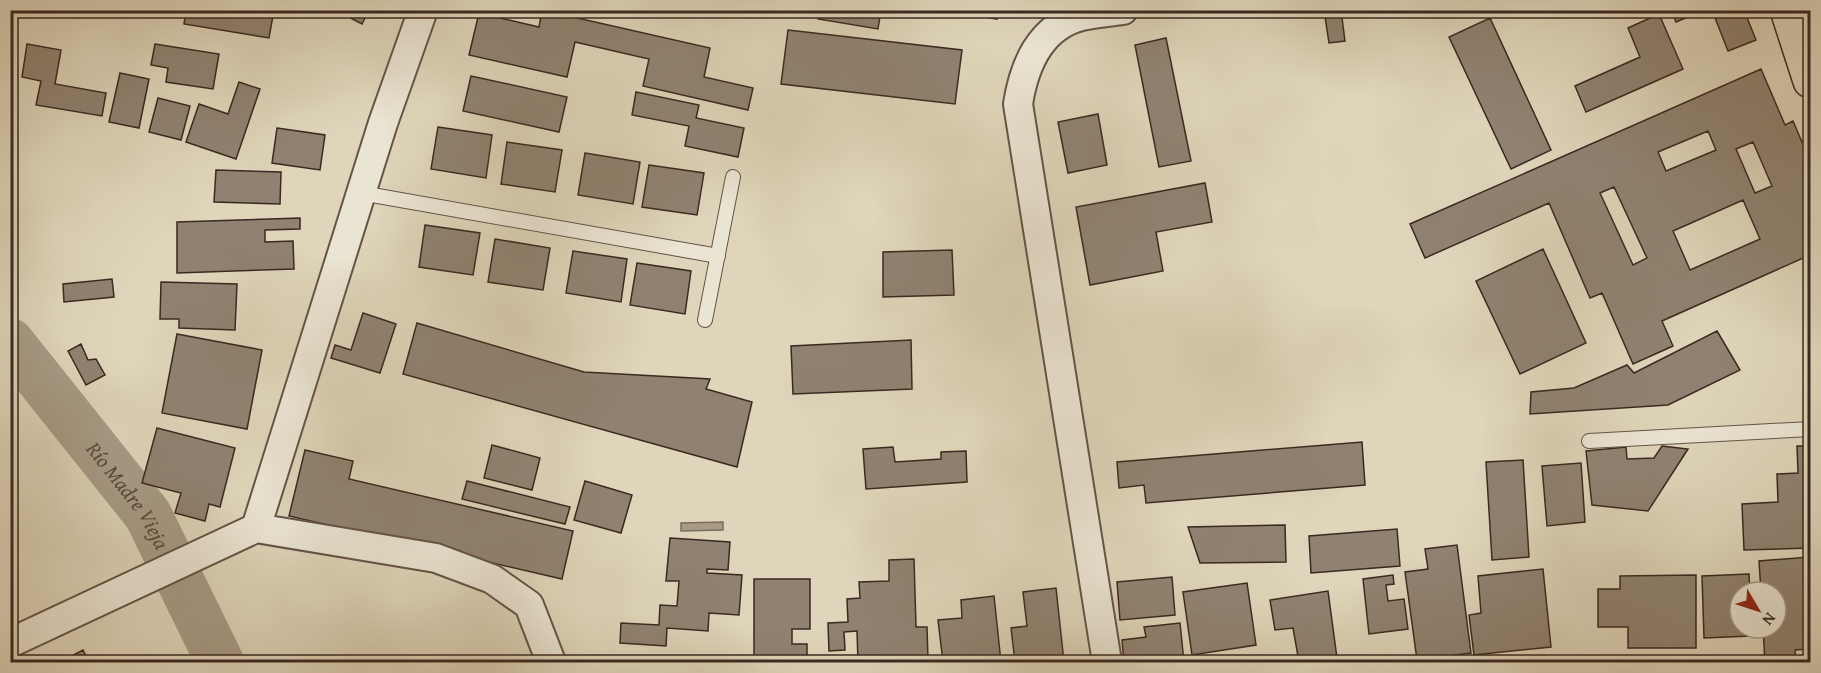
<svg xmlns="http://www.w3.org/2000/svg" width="1821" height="673" font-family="'Gentium Book Plus',serif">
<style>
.water{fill:#a79b86;stroke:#7c6d5e;stroke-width:1.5}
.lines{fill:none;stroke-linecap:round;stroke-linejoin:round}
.river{stroke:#a79b86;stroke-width:48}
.building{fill:#908271;stroke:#3b2921;stroke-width:1.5;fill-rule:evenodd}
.lane-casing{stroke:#645447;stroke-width:16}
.street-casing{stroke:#645447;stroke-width:32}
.primary-casing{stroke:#3b2921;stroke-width:36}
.lane{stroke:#eae4d2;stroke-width:14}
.street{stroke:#eae4d2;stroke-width:28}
.primary{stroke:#ded5ba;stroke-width:33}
.labels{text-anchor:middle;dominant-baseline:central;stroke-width:5;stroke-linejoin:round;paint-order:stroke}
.water-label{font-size:21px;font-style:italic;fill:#5b4b3f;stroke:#eae4d2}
</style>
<rect width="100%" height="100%" fill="#ded5ba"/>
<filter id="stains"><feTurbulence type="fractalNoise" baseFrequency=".00333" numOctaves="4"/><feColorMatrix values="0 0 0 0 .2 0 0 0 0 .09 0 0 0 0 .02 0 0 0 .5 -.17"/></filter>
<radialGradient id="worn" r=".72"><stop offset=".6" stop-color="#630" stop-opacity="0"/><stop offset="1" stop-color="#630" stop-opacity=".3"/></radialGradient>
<path class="water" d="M723 522V530L681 531V523Z"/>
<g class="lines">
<path class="river" id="s1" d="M10 342 148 515 220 662"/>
</g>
<path class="building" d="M186 10H274L269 38 184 24Z
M335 10H369L362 24Z
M542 10 710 48 704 77 753 88 748 110 643 86 649 59 575 42 567 77 469 55 479 13 539 27Z
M819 10H881L878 29 818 19Z
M947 10H998L997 19Z
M1324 10H1341L1345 41 1329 43Z
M1671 10H1705L1676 22Z
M1712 10H1744L1756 40 1728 51Z
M1659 14 1683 69 1586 112 1575 86 1640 57 1628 28Z
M1490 18 1551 150 1511 169 1449 37Z
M788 30 962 50 955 104 781 84Z
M1166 38 1191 161 1159 167 1135 45Z
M27 44 61 50 55 84 106 93 102 116 36 105 41 81 22 77Z
M155 44 219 54 213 89 166 82 168 68 151 65Z
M1761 69 1785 125 1793 121 1810 161V171L1808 172 1810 178V255L1662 321 1673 346 1633 364 1602 293 1590 298 1549 203 1425 258 1410 224ZM1708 131 1716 150 1666 171 1658 152ZM1753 142 1772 186 1755 193 1736 149ZM1614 187 1647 258 1633 265 1600 193ZM1743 200 1760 239 1690 270 1673 231Z
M120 73 149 79 139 128 109 122Z
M471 76 567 97 559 132 463 111Z
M239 82 260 89 236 159 186 142 199 104 228 114Z
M636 92 699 105 696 118 744 128 738 157 685 146 689 126 632 115Z
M158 98 190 106 181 140 149 132Z
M1098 114 1107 165 1068 173 1058 122Z
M438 127 492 135 486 178 431 169Z
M277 128 325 135 320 170 272 163Z
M507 142 562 150 555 192 501 184Z
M585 153 640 162 633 204 578 195Z
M649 165 704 173 697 215 642 207Z
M216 170 281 172 280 204 214 202Z
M1205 183 1212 222 1156 232 1163 271 1090 285 1076 207Z
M300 218V229L265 230V242L293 241 294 269 177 273V222Z
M425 225 480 233 473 275 419 267Z
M495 239 550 248 543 290 488 282Z
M1543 249 1586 343 1520 374 1476 281Z
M952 250 954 295 883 297V252Z
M573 251 627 259 621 302 566 293Z
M637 263 691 271 685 314 630 305Z
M112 279 114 297 64 302 63 284Z
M161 282 237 284 235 330 179 328V319H160Z
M363 313 396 324 380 373 331 358 335 345 351 350Z
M417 323 584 372 710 379 706 389 752 402 737 467 403 374Z
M1717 331 1740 370 1668 405 1530 414 1531 392 1574 388 1627 365 1634 373Z
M177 334 262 350 247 429 162 413Z
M911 340 912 389 793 394 791 346Z
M81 344 88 360 96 359 105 375 86 385 68 351Z
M157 428 235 448 220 507 209 504 205 521 175 513 181 493 142 483Z
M1362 442 1365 485 1146 503 1144 485 1119 488 1117 462Z
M492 445 540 458 532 490 484 478Z
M1662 446 1688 449 1648 511 1592 505 1586 451 1626 447 1627 459 1654 458Z
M1797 446H1810V548L1744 550 1742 504 1778 502 1777 474 1798 473Z
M893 447 895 462 941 459V452L966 451 967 482 866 489 863 449Z
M305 450 353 461 349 479 573 531 562 579 289 516Z
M1523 460 1529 557 1492 560 1486 462Z
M1581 463 1585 522 1547 526 1542 466Z
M467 481 570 507 565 524 462 499Z
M585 481 632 495 621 533 574 520Z
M1285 525 1286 562 1200 563 1188 527Z
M1397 529 1400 566 1311 573 1309 536Z
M670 538 730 542 728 570 707 569V573L742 575 739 615 709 613 708 631 667 628 666 646 620 643 621 623 659 625 660 605 677 606 679 581H666Z
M1457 545 1471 653 1417 660 1405 572 1428 569 1425 549Z
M1810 557V649L1795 650 1796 662H1765L1763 628H1776V592H1761L1759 561Z
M914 559 916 627H927L928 659 858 662 857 631 844 632 845 650 829 651 828 623 848 622 847 599 860 598 859 582 889 581V560Z
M1543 569 1551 647 1474 655 1469 615 1481 613 1478 576Z
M1749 574 1750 592H1740V628H1751V636L1704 638 1702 576Z
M1393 575 1394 584 1386 585 1388 601 1404 599 1408 629 1369 634 1363 579Z
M1696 575V648H1628V627H1598V589H1620V576Z
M1172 577 1175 615 1120 620 1117 582Z
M754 579H810V629H792V644H807V658H754Z
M1247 583 1256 645 1192 655 1183 592Z
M1056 588 1064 662H1015L1011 628 1027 626 1023 592Z
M1328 591 1337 658 1299 662 1293 628 1275 630 1270 600Z
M994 596 1001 662H943L938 620 962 618 961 600Z
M1180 623 1184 662H1124L1122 640 1146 637 1144 627Z
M83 650 89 662H60Z"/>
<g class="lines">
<defs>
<path id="lane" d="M361 193 718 256
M705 320 733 177
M1589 441 1810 429"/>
<path id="street" d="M256 528 383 123 423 10
M10 643 256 528 436 558 492 579 529 605 551 662
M1107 662 1018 104C1024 66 1040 26 1082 16 1095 13 1110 12 1123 10"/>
<path id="primary" d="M1787 10 1810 81"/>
</defs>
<use href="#lane" class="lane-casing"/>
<use href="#street" class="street-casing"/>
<use href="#primary" class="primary-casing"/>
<use href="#lane" class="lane"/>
<use href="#street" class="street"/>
<use href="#primary" class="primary"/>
</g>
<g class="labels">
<g class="water-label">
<text stroke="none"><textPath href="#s1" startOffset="194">Río Madre Vieja</textPath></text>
</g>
</g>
<rect width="1821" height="673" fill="none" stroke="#ded5ba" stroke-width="36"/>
<rect x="12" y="12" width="1797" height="649" fill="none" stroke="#3b2921" stroke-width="3"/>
<rect x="18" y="18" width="1785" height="637" fill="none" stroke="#3b2921" stroke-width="1.5"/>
<g transform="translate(1758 610) rotate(129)"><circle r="28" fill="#eae4d2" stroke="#a4998b" stroke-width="1.5"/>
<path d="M0-4.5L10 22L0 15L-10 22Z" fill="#8f2418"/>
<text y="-9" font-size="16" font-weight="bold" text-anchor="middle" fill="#3b2921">N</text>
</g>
<rect width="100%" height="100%" filter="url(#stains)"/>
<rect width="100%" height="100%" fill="url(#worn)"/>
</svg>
